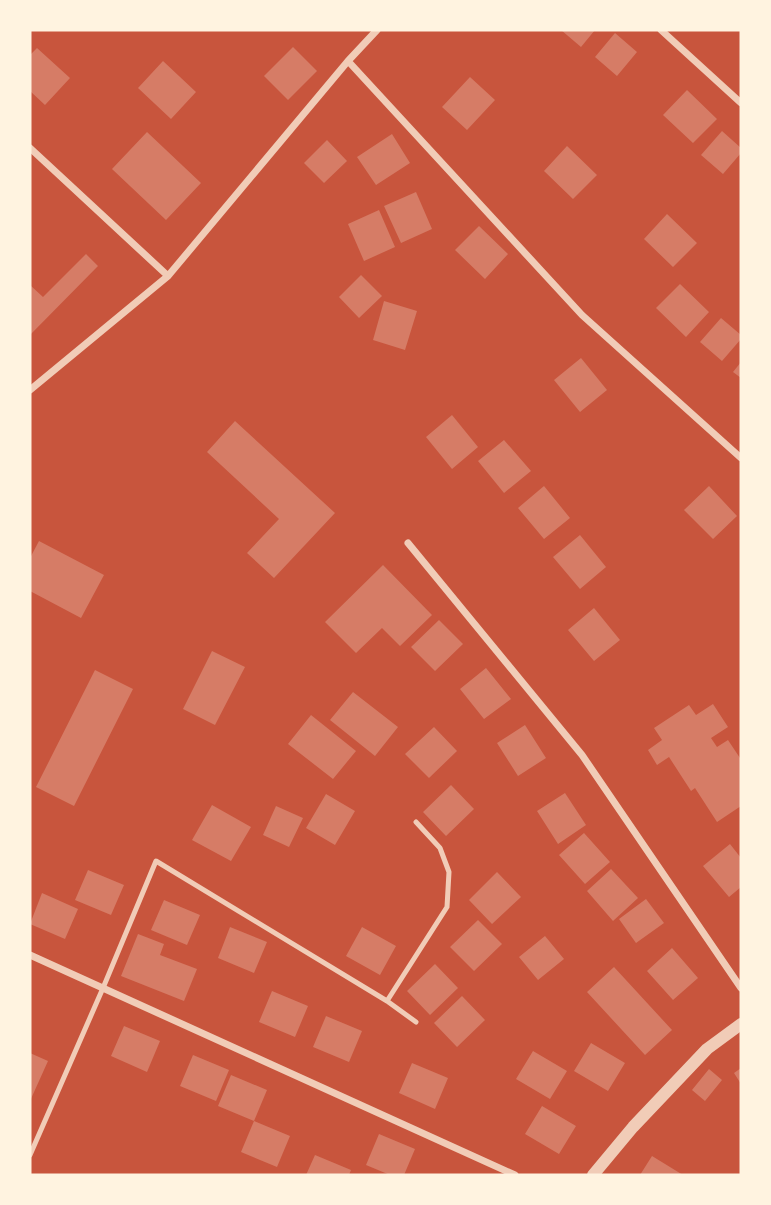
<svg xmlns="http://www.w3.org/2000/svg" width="771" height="1205" font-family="Lato,sans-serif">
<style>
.building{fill:#d67c66}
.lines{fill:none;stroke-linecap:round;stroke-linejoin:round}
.service{stroke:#f1ccb7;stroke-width:5}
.minor{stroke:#f1ccb7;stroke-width:7}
.tertiary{stroke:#f1ccb7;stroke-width:12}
</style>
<rect width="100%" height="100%" fill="#c8553d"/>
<path class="building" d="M561 30H595L581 47Z
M615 33 637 52 617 76 595 57Z
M293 47 317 71 288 100 264 76Z
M37 48 70 78 45 105 30 91V55Z
M163 61 196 92 171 119 138 88Z
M470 77 495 100 467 130 442 107Z
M687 90 717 119 693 143 663 115Z
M722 131 741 148V153L723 174 701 155Z
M147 132 201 183 166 220 112 169Z
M392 134 410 163 376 185 357 157Z
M327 140 347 161 324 183 304 163Z
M567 146 597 175 573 199 544 171Z
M416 192 432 229 401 243 384 206Z
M379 210 395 247 364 261 348 224Z
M667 214 697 243 673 267 644 239Z
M479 226 508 254 485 279 455 250Z
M86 254 98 266 30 335V285L43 297Z
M361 275 382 296 359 318 339 297Z
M680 284 709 312 686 337 656 308Z
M384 301 417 311 405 350 373 340Z
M721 318 741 335V339L722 361 700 342Z
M581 358 607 390 580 412 554 380Z
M741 362V378L733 372Z
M452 415 478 447 452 469 426 437Z
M235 421 335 513 274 578 247 553 279 519 207 452Z
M504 440 531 471 504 493 478 461Z
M544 486 570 518 544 539 518 508Z
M709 486 737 516 713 539 684 510Z
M580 535 606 567 580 589 553 557Z
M39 541 104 575 81 618 30 591V558Z
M383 565 432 615 400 646 382 628 356 653 325 622Z
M594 608 620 640 594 661 568 630Z
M439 620 463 644 435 671 411 647Z
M212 651 245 667 215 725 183 709Z
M486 668 511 699 484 719 460 689Z
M95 670 133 689 74 806 36 787Z
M353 692 398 727 375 756 330 720Z
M713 704 728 727 711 738 717 747 728 740 740 758 741 757V806L717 822 695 788 691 791 669 757 657 765 648 750 662 740 654 728 689 705 696 715Z
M311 715 356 751 333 779 288 744Z
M525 725 546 758 518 776 497 743Z
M434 727 457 751 429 778 405 754Z
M451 785 474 809 446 836 423 812Z
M565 793 586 825 558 844 537 811Z
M326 794 355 811 335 845 306 828Z
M212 805 251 827 231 861 192 840Z
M276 806 303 818 289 847 263 835Z
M584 833 610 862 585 884 559 855Z
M730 844 741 858V887L729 897 703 866Z
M611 869 638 898 613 921 587 891Z
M88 870 124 885 111 915 75 900Z
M497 872 521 897 492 924 469 900Z
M42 893 78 909 65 939 30 924Z
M646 899 664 923 636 943 619 919Z
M164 900 200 915 187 945 151 930Z
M478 920 502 944 474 971 450 947Z
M230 927 267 942 254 973 218 958Z
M362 927 396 946 380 975 346 956Z
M138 934 164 944 160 955 197 969 184 1001 121 976Z
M545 936 564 959 538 980 519 957Z
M672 948 698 978 673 1000 647 971Z
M435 964 458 988 430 1015 407 991Z
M614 967 672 1030 645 1055 587 992Z
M272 991 308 1006 295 1037 259 1022Z
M462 996 485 1020 457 1047 434 1023Z
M326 1016 362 1031 349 1062 313 1047Z
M124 1026 160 1041 147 1072 111 1056Z
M591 1043 625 1063 608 1091 574 1071Z
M533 1051 567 1071 550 1099 516 1079Z
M30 1053 48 1061 30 1101Z
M193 1055 229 1070 216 1101 180 1086Z
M412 1063 448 1078 435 1109 399 1093Z
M741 1068V1084L734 1073Z
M709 1069 722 1080 705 1101 692 1090Z
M231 1075 267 1090 254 1121 218 1106Z
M542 1106 576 1126 559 1154 525 1134Z
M254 1121 290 1136 277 1167 241 1152Z
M379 1134 415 1149 404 1175H390L366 1165Z
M315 1155 351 1170 349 1175H306Z
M652 1156 683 1175H640Z"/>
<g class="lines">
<path class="service" d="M387 1001 447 907 449 872 440 848 416 822
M30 1155 103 988 156 861 387 1001 416 1022"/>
<path class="minor" d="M661 30 741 103
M348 61 582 315 741 458
M30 148 168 276
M30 390 168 276 348 61 377 30
M408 543 582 755 741 988
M30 955 515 1175"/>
<path class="tertiary" d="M593 1175 633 1127 707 1049 741 1024"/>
</g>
<rect width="771" height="1205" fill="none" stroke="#fff3e0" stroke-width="63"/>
</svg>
